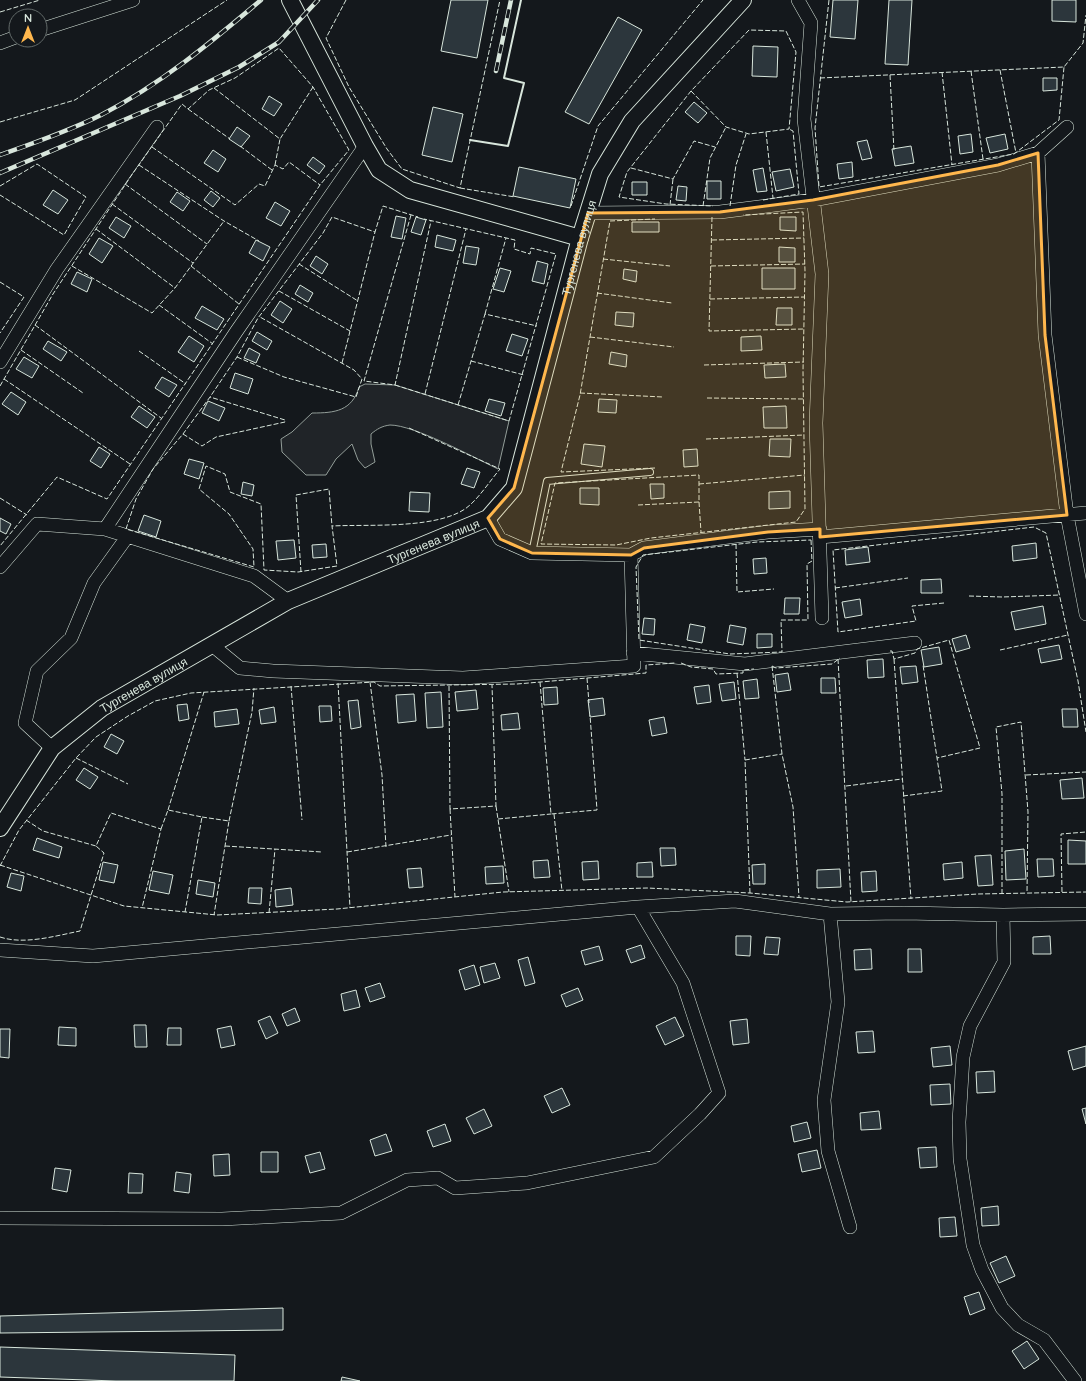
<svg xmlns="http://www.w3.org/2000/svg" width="1086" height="1381" font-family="Quicksand,sans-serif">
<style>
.green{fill:#202428;stroke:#939e99}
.building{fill:#2c363c;stroke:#d8e6dc}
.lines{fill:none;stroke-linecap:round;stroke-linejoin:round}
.service-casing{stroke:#d8e6dc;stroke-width:8}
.minor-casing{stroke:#d8e6dc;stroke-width:14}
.tertiary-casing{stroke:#d8e6dc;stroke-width:18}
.service{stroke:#14181c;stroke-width:6}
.minor{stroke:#14181c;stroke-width:13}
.tertiary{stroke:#14181c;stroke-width:16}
.rail-casing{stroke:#d8e6dc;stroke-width:4.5}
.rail{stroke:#14181c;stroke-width:3;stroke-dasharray:9;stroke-linecap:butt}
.fence{stroke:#d8e6dc;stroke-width:1;stroke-dasharray:5 2;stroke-linecap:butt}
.wall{stroke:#d8e6dc;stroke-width:2}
.marked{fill:#ffb74d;fill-opacity:0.2;stroke:#ffb74d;stroke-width:3;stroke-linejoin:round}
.labels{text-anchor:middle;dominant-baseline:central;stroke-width:3;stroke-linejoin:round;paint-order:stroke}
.street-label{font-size:12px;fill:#d8e6dc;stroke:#14181c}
</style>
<rect width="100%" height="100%" fill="#14181c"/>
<path class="green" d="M365 384 395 385 509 421 498 469C473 457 414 425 390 425 382 426 377 429 371 434V444L375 462 365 468 358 460 352 444 336 459 326 475H306L282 452 281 439 292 432 312 413C335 413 352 411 359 387Z"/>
<path class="building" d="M451 0H488L477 58 441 51Z
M833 0H858L855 39 830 37Z
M889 0H912L908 65 885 64Z
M1052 0H1076V22L1052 21Z
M618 17 642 30 589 124 565 112Z
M753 46 778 47 777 77 752 76Z
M1043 78H1057V90L1043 91Z
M269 96 282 104 274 116 262 109Z
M694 102 707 113 698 123 685 112Z
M433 107 463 114 452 162 422 155Z
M237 127 250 136 241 147 229 139Z
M971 134 973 152 960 154 958 136Z
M1005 134 1008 149 990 153 986 138Z
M867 140 872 158 862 160 857 142Z
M911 146 914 163 895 166 892 149Z
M213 150 226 159 218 172 204 163Z
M313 157 325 166 319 174 307 165Z
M852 162 853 177 839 179 837 164Z
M519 167 576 179 570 208 513 196Z
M763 168 767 191 757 192 753 170Z
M790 169 794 187 776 191 772 172Z
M707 181H721V199H707Z
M632 182H647V195H632Z
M678 186 687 187 686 201 676 200Z
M53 190 68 200 58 214 43 205Z
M211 191 220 198 213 207 204 200Z
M177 192 190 201 183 211 170 202Z
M275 202 290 211 281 226 266 218Z
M396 216 406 218 402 239 391 237Z
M116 217 131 226 124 238 109 228Z
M416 217 426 220 421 235 411 232Z
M780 217H796V231L780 230Z
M632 222H659V232H632Z
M437 235 456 240 453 251 435 247Z
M99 238 113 246 102 263 89 254Z
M256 240 270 247 263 261 249 253Z
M466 246 479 248 476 265 463 263Z
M779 247 795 248V262H779Z
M316 256 328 264 322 274 310 266Z
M537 261 548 264 544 284 532 281Z
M500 268 511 271 504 292 493 289Z
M762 268H795V289H762Z
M624 269 637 271 636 282 623 279Z
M77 272 92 279 87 292 71 284Z
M300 285 313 293 308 302 295 294Z
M280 301 292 309 283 323 271 315Z
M202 306 224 319 217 330 195 318Z
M777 308H792V325H776Z
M616 312 634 313 633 327 615 325Z
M257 332 272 341 267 350 252 341Z
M512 334 528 339 522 356 506 351Z
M189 336 204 346 194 362 178 352Z
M761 336 762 350 741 351V337Z
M48 341 67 352 61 361 43 349Z
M249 348 260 354 256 363 244 358Z
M611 352 627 355 626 367 609 364Z
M24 357 39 366 32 378 16 369Z
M785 364 786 377 765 378 764 365Z
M235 373 253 379 248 394 230 388Z
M162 377 177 385 169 397 155 388Z
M11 392 26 402 18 415 2 404Z
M489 399 505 403 501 416 485 411Z
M599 399 617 400 616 413 598 412Z
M208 401 225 408 219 421 202 413Z
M139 406 155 417 147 428 131 417Z
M786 406 787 428H764L763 407Z
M770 439H791L790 457 769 456Z
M584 444 605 446 602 467 581 464Z
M99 447 110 454 101 468 90 461Z
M697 449 698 466 684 467 683 450Z
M189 459 204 463 199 479 184 474Z
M467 468 480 472 474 488 461 484Z
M243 482 254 485 252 496 241 494Z
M650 484H664V498L651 499Z
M580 488H599V505L580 504Z
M790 491V508L769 509V492Z
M410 492 430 493 429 512 409 511Z
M144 515 161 521 156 537 138 531Z
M0 518 11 524 6 534 0 531Z
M294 540 296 558 278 560 276 541Z
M1036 543 1037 558 1013 561 1012 546Z
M326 544 327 557 313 558 312 545Z
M868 547 870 562 846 565 845 550Z
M766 558 767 573 754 574 753 559Z
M941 579 942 593H921V580Z
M785 598H800L799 614H784Z
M860 599 862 615 845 618 842 602Z
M1043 606 1046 624 1015 630 1011 612Z
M644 618 655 619 654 635 642 634Z
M690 624 705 627 702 643 687 640Z
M730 625 746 628 743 645 727 642Z
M757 634H772V647L757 648Z
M966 635 970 648 956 652 952 639Z
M1059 645 1062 659 1041 663 1038 649Z
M939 647 942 664 924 667 921 650Z
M883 659 884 677 868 678 867 660Z
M916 666 918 682 902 684 900 667Z
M788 673 791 690 777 692 775 675Z
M821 678H835L836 693H821Z
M757 679 759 698 745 699 743 681Z
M734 682 736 699 722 701 719 684Z
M709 685 711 702 697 704 694 687Z
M557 687 558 704 544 705 543 688Z
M476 690 478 709 457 711 455 692Z
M441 692 443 727 427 728 425 693Z
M414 694 416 721 398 723 396 695Z
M603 698 605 715 590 717 588 700Z
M358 700 361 727 351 729 348 701Z
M187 704 189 719 179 721 177 705Z
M319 706H331L332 721 320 722Z
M274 707 276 722 261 724 259 710Z
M237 709 239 724 215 727 214 712Z
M1062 709H1077L1078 727H1063Z
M518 713 520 729 502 730 501 715Z
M664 717 667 733 652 736 649 720Z
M111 734 124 741 117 754 104 747Z
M84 768 98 777 90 789 76 780Z
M1082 778 1084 798 1062 799 1060 780Z
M37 838 62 847 59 858 33 850Z
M1068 840 1086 841V864H1068Z
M660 848H675L676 865 661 866Z
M1024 849 1026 879 1006 880 1005 851Z
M991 855 993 885 978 886 975 856Z
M1037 859H1053L1054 876 1038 877Z
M548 860 550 877 534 878 533 861Z
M598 861 599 879 583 880 582 862Z
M103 862 118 865 114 883 99 880Z
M652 862 653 877H637V863Z
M962 862 963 878 944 880 943 864Z
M765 864V884H753L752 865Z
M503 866 504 883 486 884 485 867Z
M421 868 423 887 409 888 407 869Z
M840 869 841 887 817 888V870Z
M153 871 173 875 169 894 149 890Z
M876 871 877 891 862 892 861 872Z
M11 873 24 876 21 891 7 887Z
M198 880 215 883 213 897 196 894Z
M249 888H262L261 904 248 903Z
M291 888 293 905 276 907 275 890Z
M736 936H751L750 956 736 955Z
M1050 936 1051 954H1033V937Z
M766 937 780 938 778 955 764 954Z
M641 945 645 958 631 963 626 950Z
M599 946 603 960 585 965 581 951Z
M871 949 872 969 855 970 854 950Z
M908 949H921L922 972H908Z
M528 957 535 983 525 986 518 960Z
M495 963 500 978 484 983 480 967Z
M474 965 480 985 465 990 459 970Z
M380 983 385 997 370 1002 365 988Z
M578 988 583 1000 566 1007 561 995Z
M356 990 360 1007 344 1011 341 994Z
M295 1008 300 1021 287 1026 282 1014Z
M270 1016 278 1033 266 1039 258 1021Z
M675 1017 684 1036 665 1045 656 1026Z
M747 1019 749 1043 733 1045 730 1021Z
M134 1025H146L147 1047H135Z
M231 1026 235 1045 221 1048 217 1029Z
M59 1027 76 1028V1046L58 1045Z
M168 1028H181V1045H167Z
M0 1029H10L9 1058 0 1057Z
M873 1031 875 1052 858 1053 856 1032Z
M950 1046 952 1065 933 1067 931 1048Z
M1086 1046V1066L1073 1070 1068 1051Z
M994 1071 995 1092 977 1093 976 1072Z
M950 1084 951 1104 931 1105 930 1085Z
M562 1088 570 1105 552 1113 544 1096Z
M1086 1108V1124L1082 1109Z
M484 1109 492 1126 474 1134 466 1118Z
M879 1111 881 1129 861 1130 860 1113Z
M807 1122 811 1138 794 1142 791 1126Z
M445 1124 451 1141 433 1147 427 1131Z
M386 1134 392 1151 375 1156 370 1140Z
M936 1147 937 1167 920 1168 918 1148Z
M817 1150 821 1168 802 1172 798 1154Z
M261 1152H278V1172H261Z
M320 1152 325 1169 310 1173 305 1156Z
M229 1154 230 1175 214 1176 213 1155Z
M55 1168 71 1170 67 1192 52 1189Z
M176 1172 191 1174 189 1193 174 1191Z
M129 1173 143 1174 142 1193H128Z
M998 1206 999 1225 982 1226 981 1208Z
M955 1217 957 1236 940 1237 939 1218Z
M1006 1256 1015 1276 999 1283 990 1263Z
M979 1292 985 1309 970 1315 964 1297Z
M283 1308V1330L0 1333V1316Z
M1027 1341 1039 1359 1024 1369 1012 1351Z
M0 1347 235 1355 234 1381H116L0 1377Z
M342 1377 360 1381H341Z"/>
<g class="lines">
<defs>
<path id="service" d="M532 553 547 481 650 472"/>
<path id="minor" d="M798 0 811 23 804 119 822 274 816 423 822 618
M40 30 133 0
M0 43 16 37
M1038 153 1045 335 1067 515 1086 614
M588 213 720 212 813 200 998 165 1038 153 1067 127
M0 362 57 269 157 127
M488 518 500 539 532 553 631 555 644 548 768 532 820 529
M105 529 236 332 365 146
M820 537 1086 513
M0 567 37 524 105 529 254 576 288 601
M212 645 240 668 273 671 463 678 634 666 631 555
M633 653 745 664 915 643
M52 748 25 723 37 671 71 638 94 583 127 537
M830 914 838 1002 824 1100 828 1151 850 1227
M1003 915 1004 962 970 1026 963 1057 959 1122 960 1159 973 1245 982 1270 1002 1308 1018 1325 1044 1340 1075 1381
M0 950 93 956 638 907 735 901 830 914 904 913 1003 915 1086 914
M0 1218 222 1219 341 1213 407 1180 438 1178 455 1188 527 1183 654 1157 700 1114 719 1093 683 983 638 907"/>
<g id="tertiary">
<path d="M290 0 365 146 379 170 410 190 580 238"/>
<path id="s1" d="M0 828 52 748 102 708 288 601 488 518 514 488 580 238 600 174 632 121 743 0"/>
</g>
</defs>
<use href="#service" class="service-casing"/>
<use href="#minor" class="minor-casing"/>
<use href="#tertiary" class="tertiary-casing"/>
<use href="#service" class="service"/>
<use href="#minor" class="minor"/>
<use href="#tertiary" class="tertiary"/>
<defs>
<path id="rail" d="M496 71 511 0
M0 155C34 143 69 131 101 115 161 84 210 43 261 0
M0 173 180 96 239 67 279 42 318 0"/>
</defs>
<use href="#rail" class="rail-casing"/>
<use href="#rail" class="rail"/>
<path class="fence" d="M346 0 326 38 349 87 387 149 402 169 460 188 500 0
M829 0 815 128 819 187 1014 154 1059 120 1064 67
M0 12 40 0
M1000 70 1016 153
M971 71 983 159
M942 72 952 165
M890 75 894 151
M820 78 1064 67 1083 43 1086 15
M214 88 280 139 313 87
M691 91 726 127 749 134 789 129 796 52 786 31 749 30 691 91 627 172 619 197 666 204 713 206
M188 109 230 139
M0 122 75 100 227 0
M766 132 773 198
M240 146 272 170
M152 147 235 205 259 184 265 186 275 165 283 169 289 162 320 185
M139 165 224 221 259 241
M275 165 280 139
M631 168 673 179 694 141 715 147
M125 184 207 244
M0 186 37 164 86 197 64 235 0 195
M460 188 515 197
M763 200 799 194 793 131 789 129
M112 204 193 263
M670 205 673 179
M571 206 598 126 703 0
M703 206 710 158 726 127
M730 206 736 165 746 134
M411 215 364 381 395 385 431 221
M712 217 709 331 804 329
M96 229 175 288
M712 240 804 238
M603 259 670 266
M299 264 358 301
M72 266 152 313 175 288 224 221
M191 266 239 304
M711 266 805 264
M0 282 24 297 0 333
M279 291 350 331
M597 293 672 303
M710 299 805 297
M159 305 213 344
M485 314 506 238
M35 325 161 418
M590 337 674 347
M21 350 83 393
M139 351 186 384
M237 357 284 377 356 397 362 379 354 370 260 317
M471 361 524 375
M342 363 375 232
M704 365 804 362
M4 379 130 464
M395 385 509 421 556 254 531 248 530 254 514 249 515 240 424 219
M0 386 53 294 131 176 182 104 188 109 209 90 235 78 279 48 313 87 349 150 320 185 107 499 57 477 0 546
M580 393 663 397
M425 394 466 229
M707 398 804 399
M458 405 485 314 537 326
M409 428 500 469C490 481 481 495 470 505 443 530 369 524 332 526L337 566 298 572 264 570 261 504 230 492 225 474 206 466 199 489 229 514 253 549 254 567 126 529 136 499 153 469 183 434 210 397 237 357 258 318 323 233 332 217 375 232 383 206 418 217
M183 434 202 446 216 437 285 422V420L210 397
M706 439 804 435
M655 468 561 472 580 395 610 221 655 219
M699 484 805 475
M0 498 27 515
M699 502 701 532
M638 505 699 502V475L555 483 541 544 616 545 651 538 796 522 805 509 803 371 805 271 803 212 743 215
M811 540 812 561 807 564 808 620H781L782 652 730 654 639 640 636 567 643 555 757 542Z
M736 544 737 592 774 589
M301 572 296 495 329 489 332 526
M835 588 908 578
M969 596 1002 597 1060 595
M944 603 912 606 916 621 838 632 833 550 1034 527 1046 533 1078 681 1086 732
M1000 650 1068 635
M890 651H892L894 659 915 653 917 649 949 640 980 748 937 758
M838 659 851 902
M894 659 911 899
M681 663 691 667 713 669 716 674 743 673V670L754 669
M772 666 776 668 832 664 840 658
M772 666 782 754 793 807 799 897
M737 673 745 760
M587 678 589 703
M370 682 382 775 386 847
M540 682 551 814 597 810 590 715
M338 683 350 908
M291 686 302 820
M449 686 450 809 496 806 492 685
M76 758 128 784
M1026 775 1086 772
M846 786 902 779
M903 796 942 791 923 665
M496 806 509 892
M450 809 455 897
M168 810 204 692
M554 814 562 891
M202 817 229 821 214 915
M498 819 551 814
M26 820 43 831 96 846
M229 821 252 712 254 688
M161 829 168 810 202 817 185 912
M225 846 322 852
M347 852 451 835
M0 865 124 906 217 915 337 909 503 892 647 888 750 893 847 902 978 894 1086 892
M0 866 19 830 76 758 96 737 128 716 155 701 191 693 374 682 380 686 517 684 646 673V665L675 663
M1062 892 1061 834 1086 832
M750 893 745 760 782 754
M1002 894V794L996 727 1021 722 1028 812 1027 893
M269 913 275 849
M0 937C24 945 55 936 80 931L104 853 96 846 111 813 161 829 142 908"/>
<path class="wall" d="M470 140 508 146 524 83 504 78 521 0"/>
</g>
<path class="marked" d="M1038 153 1045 335 1067 515 820 537V529L768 532 644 548 631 555 532 553 500 539 488 518 514 488 588 213 720 212 813 200 998 165Z"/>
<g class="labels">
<g class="street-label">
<text stroke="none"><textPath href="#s1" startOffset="879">Тургенева вулиця</textPath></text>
<text stroke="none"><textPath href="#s1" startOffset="531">Тургенева вулиця</textPath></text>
<text stroke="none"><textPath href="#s1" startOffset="207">Тургенева вулиця</textPath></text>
</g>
</g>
<g transform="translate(28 28)"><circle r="19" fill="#14181c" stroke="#626a69"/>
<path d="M0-3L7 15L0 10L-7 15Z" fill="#ffb74d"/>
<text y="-6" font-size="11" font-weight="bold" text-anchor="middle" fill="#d8e6dc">N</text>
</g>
</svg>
